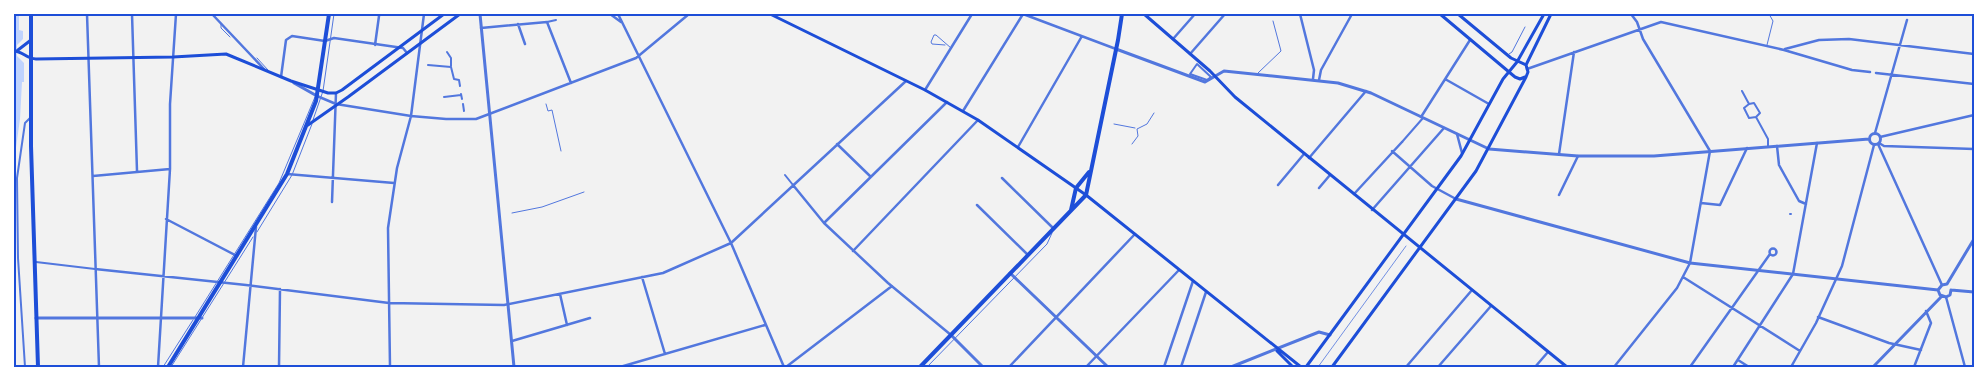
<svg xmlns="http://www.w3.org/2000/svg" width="1988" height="381" font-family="Figtree,sans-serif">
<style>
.water{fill:#bfd3fe}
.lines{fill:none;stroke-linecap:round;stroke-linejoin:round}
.service{stroke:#5277de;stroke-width:1}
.pedestrian{stroke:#5277de;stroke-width:2}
.minor{stroke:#5277de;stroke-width:2.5}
.tertiary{stroke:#5277de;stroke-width:3}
.secondary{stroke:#1d4ed8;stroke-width:3}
.primary{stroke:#1d4ed8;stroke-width:4}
.rail{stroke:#7290e2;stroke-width:1}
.neatline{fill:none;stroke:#1d4ed8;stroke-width:2}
</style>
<rect width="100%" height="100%" fill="#f2f2f2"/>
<path class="water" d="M14 14H19V30L23 31V39L17 45V56L24 63V82H22L20 119 14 162Z"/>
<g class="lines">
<path class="service" d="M221 24V28L230 37
M945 45 932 44 931 42 934 35H936L951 48
M1767 45 1773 21 1769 14
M1509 54 1512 52 1525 27
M257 58 268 70
M1258 73 1281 51 1273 21
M546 104 548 111 552 110 561 151
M313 120 323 91 334 14
M1114 124 1135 128
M1132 144 1138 136 1137 129 1147 124 1154 113
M512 213 542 207 584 192
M257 232 292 175 312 124
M195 317 279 183 315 97
M163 367 193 320
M171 367 253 237
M927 367 1047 244 1052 233"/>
<path class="pedestrian" d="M547 22 556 20
M447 52 451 58V66
M1197 64 1211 77 1207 80 1190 74Z
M428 65 451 67 454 79 459 80 460 86
M1742 91 1749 104 1744 108 1749 118 1756 117 1768 139V146
M461 94 462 99
M444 97 461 95
M463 104 464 111
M1749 104 1754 103 1760 113 1756 117
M1402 142 1423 118
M785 175 793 185
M1790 214H1791
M36 262 95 269
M25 367 18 258 17 178 25 123 31 117"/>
<path class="minor" d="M87 14 99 367
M132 14 137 171
M212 14 264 69
M610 14 621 22
M618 14 731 243 784 367
M1023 14 1116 49
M1300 14 1314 70 1313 79
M518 24 525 44
M481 28 547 22 571 83
M1173 39 1195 14
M375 45 379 16
M1785 49 1819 40 1849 39 1974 54
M1190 54 1225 14
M1527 69 1661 22 1784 50 1852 70 1870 72
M1876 73 1974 84
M281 77 286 40 292 36 325 41 334 38 403 48 407 53
M1445 79 1489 104
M1319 80 1321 70 1352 14
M925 90 972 14
M317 96 336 104 411 116 446 119H476L636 58 689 14
M963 111 1023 14
M1421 117 1470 40
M1875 133 1907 20
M1457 134 1462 153
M1880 137 1974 115
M1879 143 1884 146 1974 149
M837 144 871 177
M1878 144 1942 285
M1777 146 1779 165 1799 201 1806 204
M1018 147 1082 36
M1392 151 1432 186 1456 199
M1559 154 1574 52
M1309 158 1366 91
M287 174 394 183
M93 176 170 169
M1002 178 1053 228
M793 185 824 223 888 283 951 335
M1278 185 1304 154
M1319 188 1330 175
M1354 194 1402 142
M1559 195 1578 156
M332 202 336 93
M1701 203 1720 205 1747 148
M977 205 1028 255
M1372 210 1444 128
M166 219 237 256
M824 223 947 102
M1769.5 252a3.5 3.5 0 1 1 7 0a3.5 3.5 0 1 1-7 0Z
M853 251 978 120
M95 269 246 285 389 303 504 305 663 273 731 243 906 81
M642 277 665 354
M1683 277 1800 351
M560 294 567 325
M1946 297 1965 367
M1818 317 1889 343 1921 350
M512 341 590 318
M1738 360 1749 367
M158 367 170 169V104L176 14
M243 367 256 227
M279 367 280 289
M390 367 388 228 397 168 411 116 424 14
M620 367 765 325
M786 367 892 286
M1009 367 1135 234
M1086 367 1179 270
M1164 367 1193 281
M1181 367 1206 292
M1406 367 1472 290
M1438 367 1491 306
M1535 367 1548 352
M1614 367 1677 288 1690 263 1710 151 1643 39 1637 22 1631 14
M1690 367 1770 254
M1733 367 1793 274 1817 143
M1791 367 1816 323 1842 266 1874 145
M1914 367 1931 323 1926 311"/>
<path class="tertiary" d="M480 14 514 367
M1116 49 1205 82 1224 71 1338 83 1371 93 1489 149 1578 156H1654L1869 139
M294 83 317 96
M1869.5 139a5.5 5.5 0 1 1 11 0a5.5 5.5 0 1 1-11 0Z
M1456 199 1690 263 1938 290
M1010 273 1108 367
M1947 284 1974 239
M1938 290 1940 295 1946 297 1950 295 1951 290
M1938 290 1942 285 1947 284
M1951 290 1974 292
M36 318H202
M951 335 983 367
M1231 367 1319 332 1330 335
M1873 367 1942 296"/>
<path class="secondary" d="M770 14 925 90 978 120 1086 195 1301 367
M1144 14 1210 71 1235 97 1567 367
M1440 14 1515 77 1520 79 1525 77
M18 50 31 40
M14 51C22 51 27 59 36 59L173 57 226 54 291 81 328 93H336L342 90 444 14
M1526 65 1551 14
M308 125 348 97 460 14
M1277 351 1293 367
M1306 367 1461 156 1503 79 1517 62 1544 14
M1332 367 1476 171 1526 77 1528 72 1526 65 1511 58 1458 14"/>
<path class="primary" d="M31 14V146L38 367
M1071 210 1076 188 1089 172
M168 367 287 174 316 101 329 14
M920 367 1086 195 1118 40 1122 14"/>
<path class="rail" d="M1318 367 1406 246"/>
</g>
<rect width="1988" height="381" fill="none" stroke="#ffffff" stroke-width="30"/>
<rect x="15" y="15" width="1958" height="351" class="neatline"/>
</svg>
